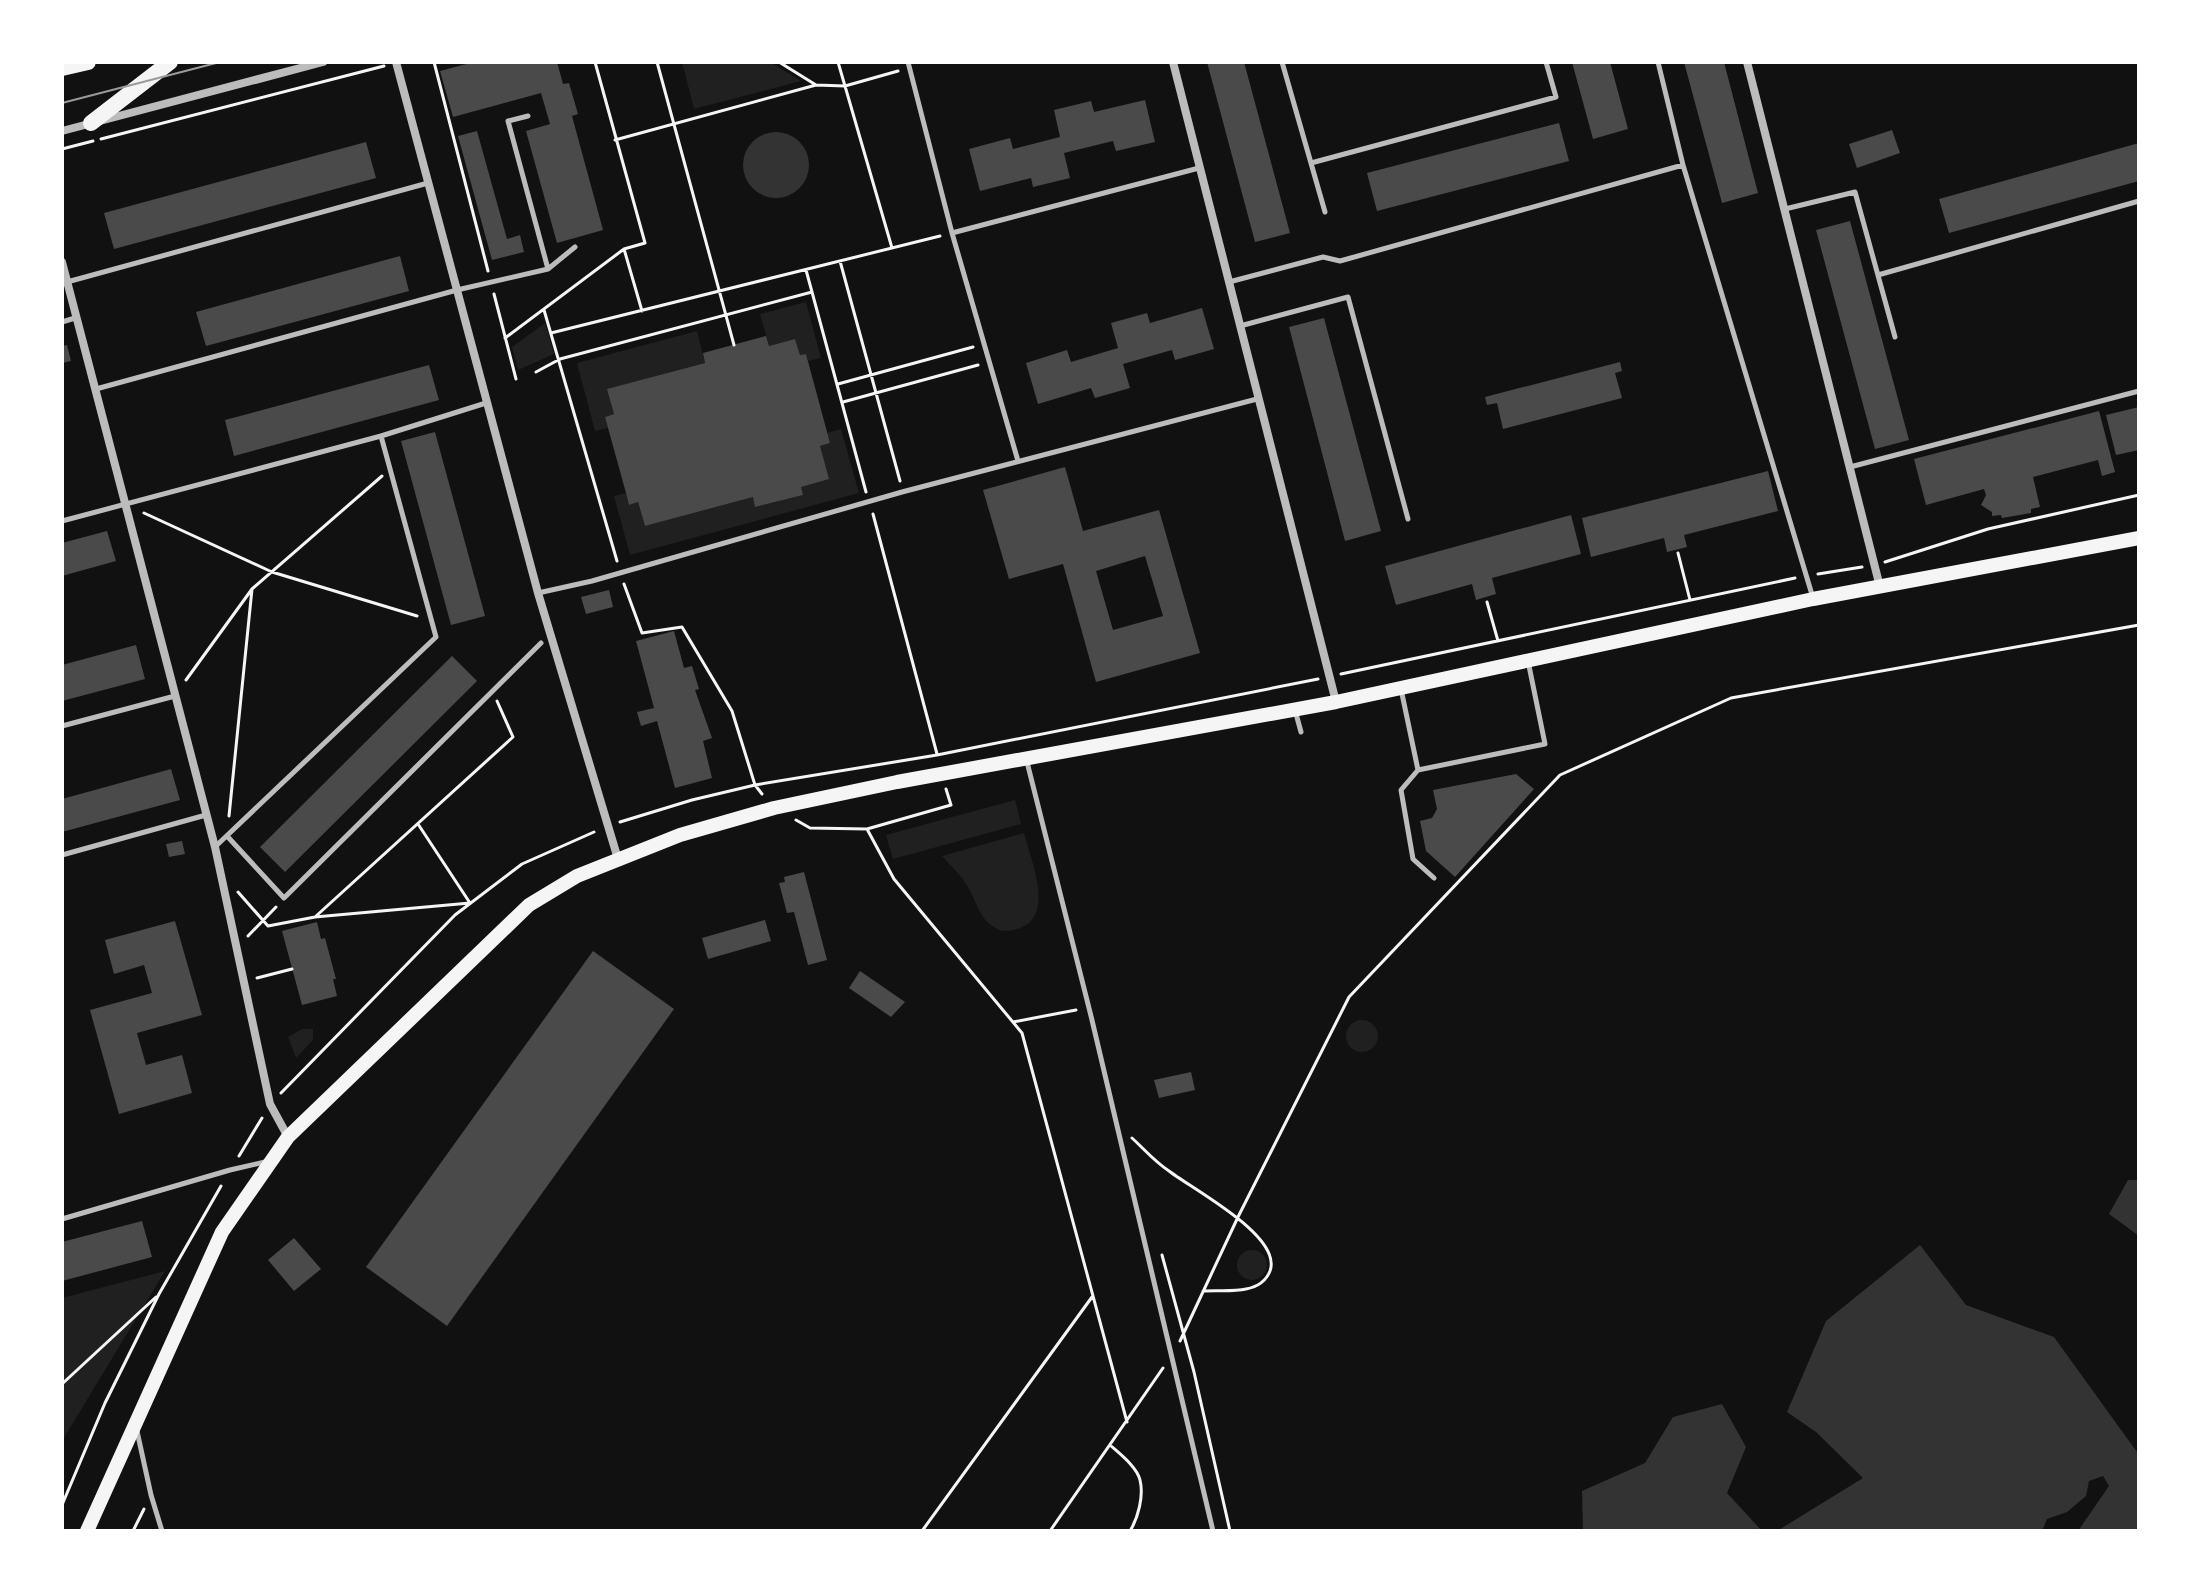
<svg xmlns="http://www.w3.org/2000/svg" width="2201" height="1593" font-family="'Roboto Condensed',sans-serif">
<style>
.green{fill:#202020}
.water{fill:#333}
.building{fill:#4a4a4a;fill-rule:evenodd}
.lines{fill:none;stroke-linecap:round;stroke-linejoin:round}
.path{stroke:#f5f5f5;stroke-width:3}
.service{stroke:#bcbcbc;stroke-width:5}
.minor{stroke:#bcbcbc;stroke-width:8}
.secondary{stroke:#f5f5f5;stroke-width:14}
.primary{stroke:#f5f5f5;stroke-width:16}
.tram{stroke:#9a9a9a;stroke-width:2}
</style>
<rect width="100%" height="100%" fill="#111"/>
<path class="green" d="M682 62H770L801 81 694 109Z
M806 302 821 358 808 361 806 354 800 355 795 339 769 346 760 314Z
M545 323 554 354 518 370 512 347Z
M697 331 705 363 608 389 614 414 605 417 608 428 595 431 577 363Z
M841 429 859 493 630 555 614 496 626 493 629 505 638 502 645 526 753 497 756 507 803 495 801 487 820 446 830 443 827 433Z
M1015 800 1021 824 893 859 886 835Z
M1024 833C1033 867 1061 930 1002 931 979 922 979 906 968 887 961 875 951 866 942 856Z
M1346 1036a16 16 0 1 1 32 0a16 16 0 1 1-32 0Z
M302 1029H313V1040L296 1058 288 1037Z
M1237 1265a15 15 0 1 1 30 0a15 15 0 1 1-30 0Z
M165 1271 62 1441V1298Z"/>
<path class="water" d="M743 165a33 33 0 1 1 66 0a33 33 0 1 1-66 0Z
M2128 1180H2139V1236L2109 1214Z
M1920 1245 1966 1305 2054 1337 2137 1452 2139 1450V1531H2078L2109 1486 2103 1476 2089 1481 2086 1496 2067 1512 2047 1519 2042 1531H1777L1863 1478 1816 1432 1787 1412 1826 1321Z
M1722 1404 1746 1447 1727 1493 1762 1531H1583L1582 1491 1645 1463 1673 1417Z"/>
<path class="building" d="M474 62H557L563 84 569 83 578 114 572 116 603 230 557 243 526 131 550 124 541 93 453 117 440 71Z
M1207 62H1244L1290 233 1255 242Z
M1572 62H1610L1628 129 1593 139Z
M1684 62H1724L1758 193 1722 203Z
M1145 100 1155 142 1116 151 1113 141 1064 153 1070 178 1033 187 1031 178 980 191 969 149 1010 138 1013 149 1060 137 1054 110 1091 101 1094 112Z
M1559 123 1569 161 1377 211 1367 173Z
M1892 130 1900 153 1857 168 1849 144Z
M477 131 507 239 520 235 524 252 492 260 458 136Z
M366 142 376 178 114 249 104 213Z
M2139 143V181L1949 233 1939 199Z
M1850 221 1909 440 1875 449 1816 230Z
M400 256 409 291 206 346 196 312Z
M1202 308 1214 349 1175 360 1172 350 1123 364 1130 388 1095 398 1091 388 1038 404 1026 363 1067 350 1071 362 1118 348 1111 323 1147 313 1150 323Z
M1324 318 1381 531 1345 541 1289 327Z
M766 336 769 346 795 339 800 355 806 354 830 443 820 446 829 479 801 487 803 495 755 507 753 497 645 526 638 502 629 505 626 493 605 417 614 414 607 389 705 363 703 353Z
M67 345 71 361 62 363V346Z
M1620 362 1622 371 1615 373 1622 398 1503 429 1497 403 1487 405 1485 397Z
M429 365 439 400 234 456 225 420Z
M2139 407V450L2116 455 2106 415Z
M2099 411 2115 472 2102 476 2098 460 2033 477 2040 507 2031 509V513L2002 518 2001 515 1992 516V512L1981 505 1986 495 1984 489 1926 505 1914 459Z
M435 432 485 616 451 625 401 441Z
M1065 467 1083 531 1159 510 1200 653 1096 682 1063 564 1009 579 983 490ZM1145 556 1163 616 1113 630 1096 571Z
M1768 471 1778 511 1684 535 1687 547 1667 552 1664 538 1591 557 1582 518Z
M1571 515 1581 554 1492 578 1496 594 1476 600 1472 584 1396 605 1385 566Z
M107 531 116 561 62 576V543Z
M609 590 613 607 586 614 581 597Z
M674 631 684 668 692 666 699 689 695 690 712 738 703 741 712 778 675 788 657 721 641 726 637 712 654 708 636 641Z
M136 645 145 679 62 701V665Z
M452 656 477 681 285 872 260 847Z
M171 769 180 800 62 832V799Z
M1516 774 1534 789 1455 877 1426 851 1420 821 1432 818 1437 809 1433 790Z
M182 841 185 854 169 857 166 844Z
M804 872 827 960 808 965 794 912 787 913 779 883 785 882 784 877Z
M765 920 771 941 708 959 702 938Z
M175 921 202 1015 137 1033 146 1065 182 1055 192 1093 119 1114 90 1010 152 993 144 965 114 974 105 940Z
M317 922 321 939 325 938 336 979H333L337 996 302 1005 282 931Z
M593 951 674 1009 447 1326 366 1267Z
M860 971 905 1002 891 1017 849 988Z
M1191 1072 1195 1090 1159 1098 1154 1080Z
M142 1221 152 1257 62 1281V1242Z
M294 1238 321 1269 294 1291 268 1260Z"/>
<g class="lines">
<path class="path" d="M434 62 488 271
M657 62 734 345
M779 62 816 85
M838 62 892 248
M101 139 384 66
M615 140 816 85 845 86 898 71
M62 149 93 141
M624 249 642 311
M840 261 900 481
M806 270 812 292
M494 294 516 379
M544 310 617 561
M551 333 940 236
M505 338 624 249 645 243 595 62
M536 372 560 359 812 292 866 492
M838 384 973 347
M843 402 978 365
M144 513 272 572 417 616
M873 514 937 754
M1678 553 1690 600
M1885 562 1988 529 2139 495
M1818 574 1862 567
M624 584 642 633 682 627 732 711 755 785 762 794
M1487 602 1498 641
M1341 674 1795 578
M186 680 252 589
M229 816 252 589 382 476
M796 820 810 828 867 829 894 879 1022 1033 1127 1422
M620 822 692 800 755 785 937 755 1318 679
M867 829 951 805 946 789
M238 892 268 926 315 917 470 903 418 824
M315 917 513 737 497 701
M248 936 276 907
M257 978 292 969
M1013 1022 1076 1010
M281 1093 455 915 522 864 594 832
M1132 1138C1144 1149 1155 1162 1169 1171 1192 1189 1283 1236 1270 1271 1266 1281 1257 1287 1246 1289 1233 1292 1217 1290 1203 1291
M239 1156 262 1118
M1162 1255 1194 1372 1230 1531
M1180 1341 1238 1217 1349 997 1560 775 1731 698 2139 625
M62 1384 156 1297
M1110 1445C1120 1454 1137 1467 1140 1480 1144 1496 1138 1518 1130 1531
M62 1505 105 1403 159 1294 221 1186
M133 1531 144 1509
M922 1531 1092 1297
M1050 1531 1163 1368"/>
<path class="service" d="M908 62 952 233 1018 461
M1282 62 1325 212
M1658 62 1683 165 1813 598
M528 116 508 121 548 269
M1311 163 1556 97 1546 62
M1785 209 1855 192 1895 337
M952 233 1199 168
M1878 275 2139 201
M67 282 428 183
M1229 282 1323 257 1340 261 1683 165
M62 322 75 318
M1240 326 1348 297 1408 519
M96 389 457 290 548 269 575 247
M1850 467 2139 391
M62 521 381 436
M538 593 592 581 902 492 1257 399
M1401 689 1418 770 1545 744 1528 661
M1295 710 1301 732
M62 726 175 696
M1027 762 1091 1016 1213 1531
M1418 770 1401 790 1413 859 1434 878
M227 836 284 898 541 643
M216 846 436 637 381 436 486 403
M62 855 206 815
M62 1219 230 1170 265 1162
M137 1431 151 1495 162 1531"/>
<path class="minor" d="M396 62 538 593 618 859
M1173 62 1336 702
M1747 62 1880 587
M62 131 323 62
M62 262 215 847 270 1104 288 1137"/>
<path class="secondary" d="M87 1531 222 1232 288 1137 529 905 577 876 680 835 774 808 897 782 1336 702 1813 599 2139 538"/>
<path class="primary" d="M62 68 88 62
M91 123 170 62"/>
<path class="tram" d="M62 103 220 62"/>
</g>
<rect width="2201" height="1593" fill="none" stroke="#ffffff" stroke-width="128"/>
</svg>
